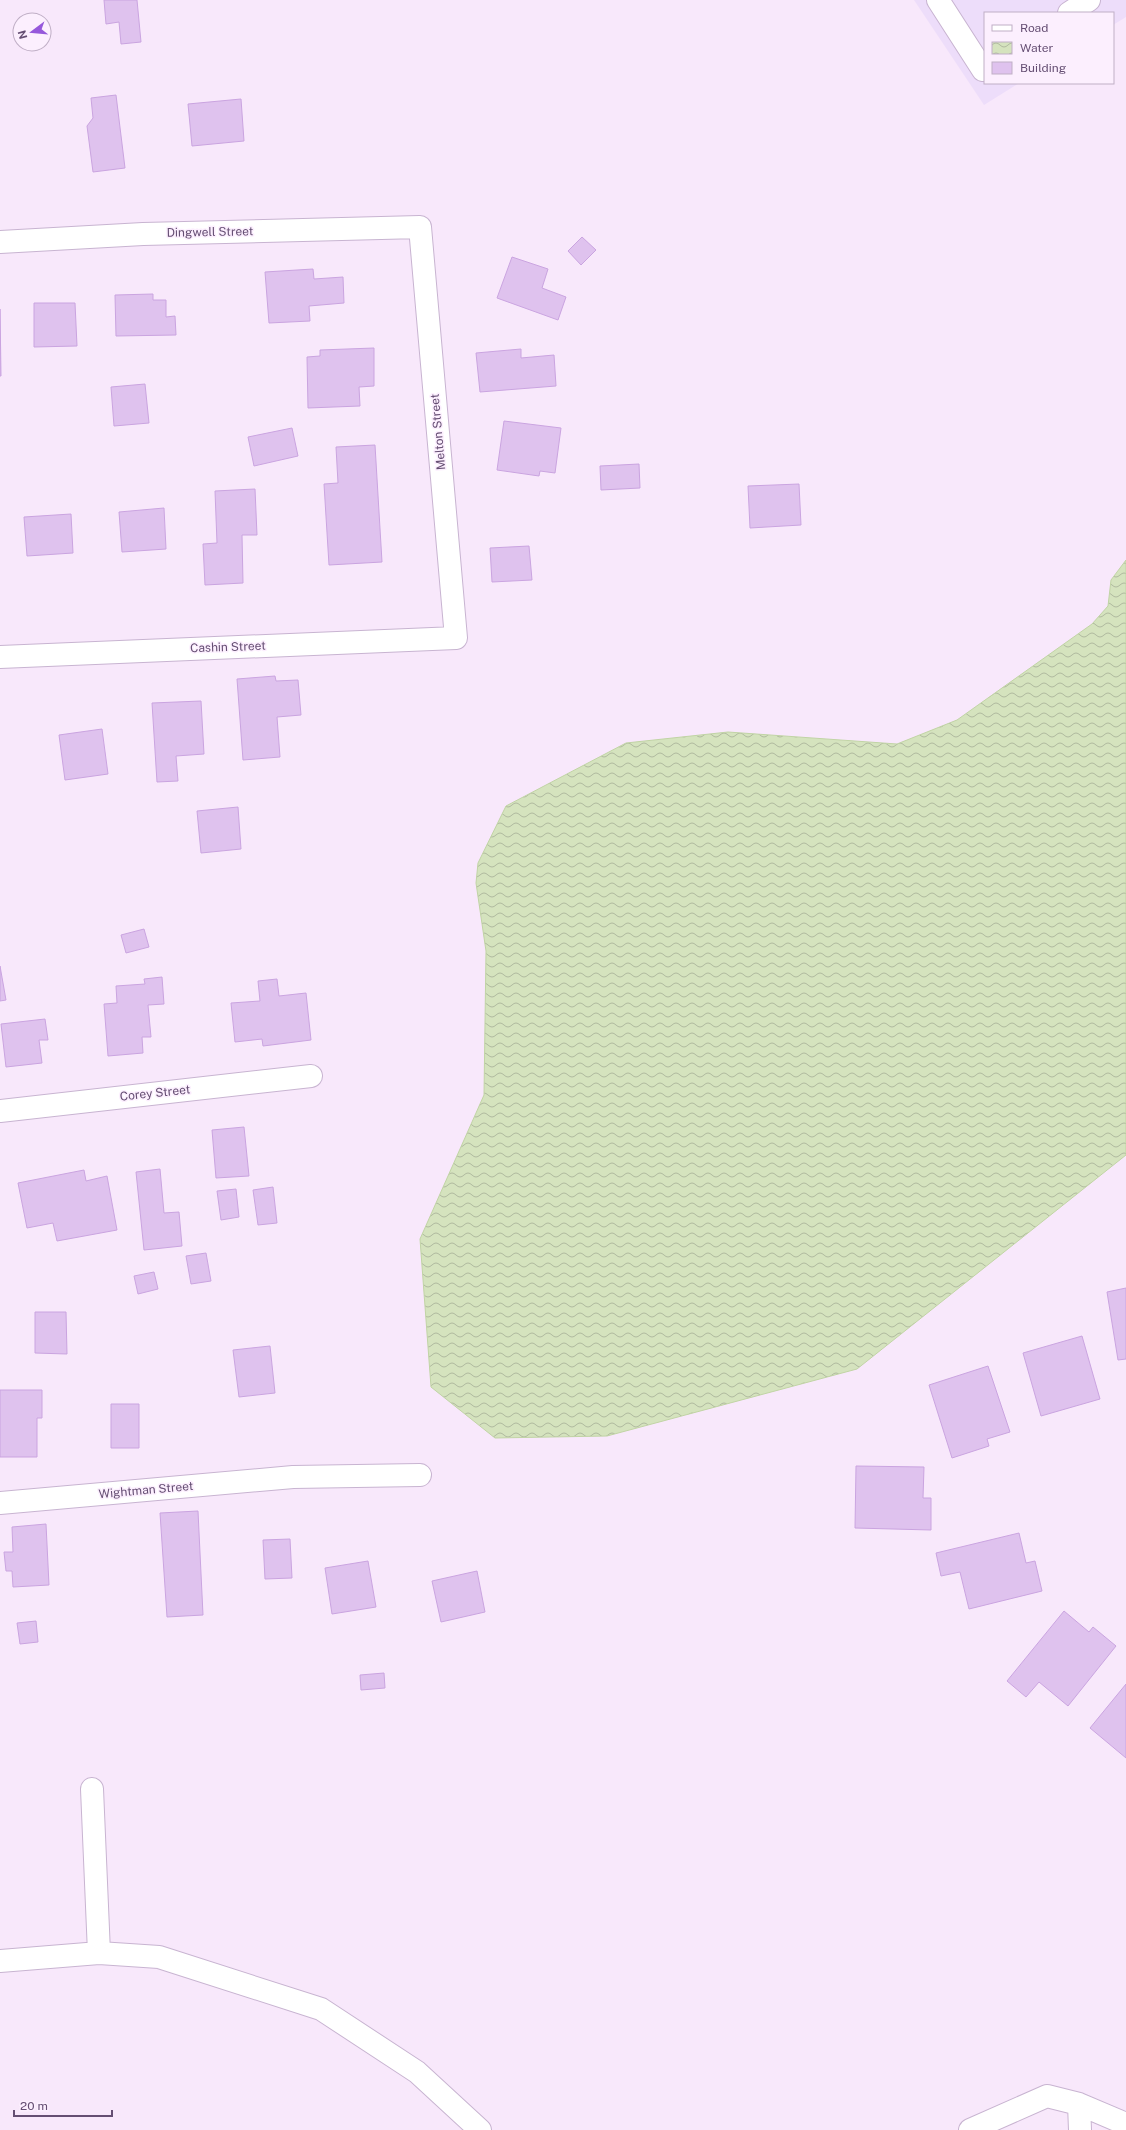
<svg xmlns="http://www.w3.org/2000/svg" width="1126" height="2130" font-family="'Public Sans',sans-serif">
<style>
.commercial{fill:#edddfa}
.water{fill:url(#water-waves);stroke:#c1d4a5}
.building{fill:#dfc2ee;stroke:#caa4e0}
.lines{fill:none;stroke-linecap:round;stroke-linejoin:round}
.minor-casing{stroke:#c8b4d1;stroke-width:24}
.minor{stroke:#fff;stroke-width:22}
.labels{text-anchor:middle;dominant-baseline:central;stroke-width:3;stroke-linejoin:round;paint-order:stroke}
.street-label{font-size:12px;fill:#654e73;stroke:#fceffe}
</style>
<defs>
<pattern id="water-waves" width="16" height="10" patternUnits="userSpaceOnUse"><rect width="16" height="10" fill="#d5e3be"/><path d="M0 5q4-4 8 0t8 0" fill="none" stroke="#b0ba9f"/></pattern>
</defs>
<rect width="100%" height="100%" fill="#f8e8fb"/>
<path class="commercial" d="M914 0H1126V17L1113 25V13H985V83H1019L984 105Z"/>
<path class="water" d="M1126 560V1155L857 1369 607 1436 495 1438 431 1387 420 1239 484 1095 486 951 476 883 478 863 506 806 626 743 728 732 897 744 957 720 1092 624 1108 606 1111 580Z"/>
<path class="building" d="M104 0H137L141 42 121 44 119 22 106 24Z
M116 95 125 168 93 172 87 126 93 118 91 98Z
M241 99 244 141 192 146 188 104Z
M582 237 596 250 581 265 568 251Z
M512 257 548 269 542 288 566 297 558 320 497 298Z
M313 269 314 279 343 277 344 303 309 306 310 321 269 323 265 272Z
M153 294V300H166V317L175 316 176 335 116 336 115 295Z
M34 303H75L77 346 34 347Z
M0 309 1 376H0Z
M374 348V386L359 387 360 406 308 408 307 357 320 356V350Z
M521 349V358L554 355 556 386 480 392 476 353Z
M145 384 149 423 114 426 111 387Z
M504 421 561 428 555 473 540 471 539 476 497 470Z
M292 428 298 456 254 466 248 437Z
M375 445 382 562 329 565 324 484 338 483 336 447Z
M639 464 640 488 601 490 600 466Z
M799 484 801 525 750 528 748 486Z
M255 489 257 535H242L243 583 205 585 203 544 217 543 215 491Z
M164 508 166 549 122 552 119 512Z
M71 514 73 553 27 556 24 517Z
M529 546 532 580 492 582 490 548Z
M275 676 276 681 298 680 301 715 277 717 280 757 243 760 237 679Z
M201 701 204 754 176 756 178 781 157 782 152 703Z
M102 729 108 774 65 780 59 735Z
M238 807 241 849 201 853 197 811Z
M144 929 149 947 126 953 121 935Z
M0 966 6 1000 0 1001Z
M162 977 164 1004 148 1005 151 1037H142L143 1053 108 1056 104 1004 117 1003 116 986 145 984 144 979Z
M277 979 279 996 306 993 311 1040 263 1046 262 1039 235 1042 231 1003 260 1001 258 981Z
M45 1019 48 1040H39L42 1063 6 1067 1 1024Z
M244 1127 249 1176 216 1178 212 1130Z
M160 1169 164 1213 179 1212 182 1246 144 1250 136 1172Z
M84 1170 86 1181 107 1176 117 1230 57 1241 53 1223 27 1228 18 1183Z
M273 1187 277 1223 258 1225 253 1190Z
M236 1189 239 1217 221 1220 217 1191Z
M206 1253 211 1281 191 1284 186 1256Z
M154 1272 158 1289 138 1294 134 1276Z
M1126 1288V1359L1118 1360 1107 1292Z
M35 1312H66L67 1354 35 1353Z
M1082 1336 1100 1399 1041 1416 1023 1353Z
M270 1346 275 1393 239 1397 233 1350Z
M988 1366 1010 1432 987 1439 989 1446 952 1458 929 1385Z
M0 1390H42V1418H37V1457H0Z
M111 1404H139V1448H111Z
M856 1466 924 1467 923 1498H931V1530L855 1528Z
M198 1511 203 1615 167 1617 160 1513Z
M46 1524 49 1585 13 1587 12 1571H6L4 1552H13L12 1527Z
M1019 1533 1026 1563 1035 1561 1042 1591 969 1609 960 1572 941 1576 936 1553Z
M290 1539 292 1578 265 1579 263 1540Z
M368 1561 376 1607 332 1614 325 1568Z
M477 1571 485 1612 441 1622 432 1581Z
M1064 1611 1089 1632 1093 1627 1116 1646 1068 1706 1039 1682 1026 1697 1007 1681Z
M36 1621 38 1642 20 1644 17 1623Z
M384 1673 385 1688 361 1690 360 1675Z
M1126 1684V1758L1090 1728Z"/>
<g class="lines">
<defs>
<path id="minor" d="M938 0 983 70 985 68
M1069 13 1089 0
M0 242 143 234 420 227 456 638 0 657
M0 1111 311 1076
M0 1503 293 1477 420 1475
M92 1789 99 1953
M0 1961 99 1953 159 1957 321 2009 417 2072 480 2130
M1079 2104 1080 2130
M970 2130 1047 2096 1079 2104 1126 2124"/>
</defs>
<use href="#minor" class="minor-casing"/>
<use href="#minor" class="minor"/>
</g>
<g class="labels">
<g class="street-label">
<text transform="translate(210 232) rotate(-1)">Dingwell Street</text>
<text transform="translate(438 432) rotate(-95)">Melton Street</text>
<text transform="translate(228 647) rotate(-2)">Cashin Street</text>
<text transform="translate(155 1093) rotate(-6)">Corey Street</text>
<text transform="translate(146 1490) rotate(-5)">Wightman Street</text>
</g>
</g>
<rect x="984" y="12" width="130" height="72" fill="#fceffe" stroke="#c0afc6"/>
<rect x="992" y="25" width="20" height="6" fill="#ffffff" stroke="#c0afc6"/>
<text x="1020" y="32" font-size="12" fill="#654e73">Road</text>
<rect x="992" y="42" width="20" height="12" fill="url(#water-waves)" stroke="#c0afc6"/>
<text x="1020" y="52" font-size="12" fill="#654e73">Water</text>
<rect x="992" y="62" width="20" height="12" fill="#dfc2ee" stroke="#c0afc6"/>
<text x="1020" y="72" font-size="12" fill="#654e73">Building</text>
<g transform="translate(32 32) rotate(254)"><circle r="19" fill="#fceffe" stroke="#c0afc6"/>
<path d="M0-3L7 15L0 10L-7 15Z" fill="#9658db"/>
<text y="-6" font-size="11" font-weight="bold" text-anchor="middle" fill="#654e73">N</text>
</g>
<path d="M14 2110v6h98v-6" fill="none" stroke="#654e73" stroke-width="2"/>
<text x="20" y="2110" font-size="12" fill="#654e73" stroke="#fceffe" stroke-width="3" paint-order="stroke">20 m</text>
</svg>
